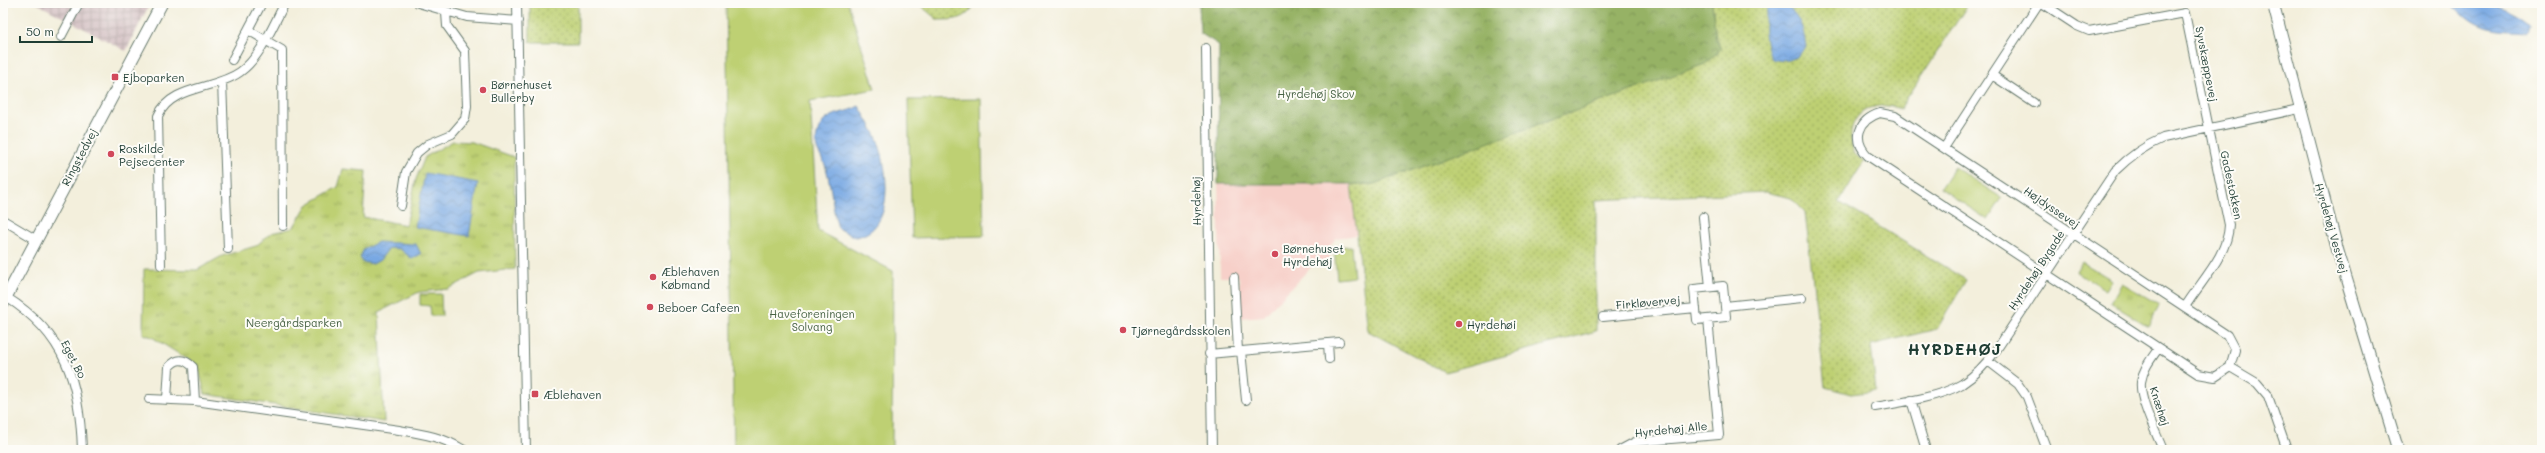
<svg xmlns="http://www.w3.org/2000/svg" width="2545" height="453" font-family="Mali,sans-serif">
<style>
.built{fill:#f7d0c9}
.industrial{fill:url(#industrial-grid)}
.grass{fill:url(#grass-dots);stroke:#6e8654}
.forest{fill:url(#forest-crowns);stroke:#5a784c}
.park{fill:url(#park-tufts);stroke:#6e8654}
.garden{fill:#bed073;stroke:#6e8654}
.water{fill:url(#water-waves);stroke:#4c728c}
.lines{fill:none;stroke-linecap:round;stroke-linejoin:round}
.minor-casing{stroke:#697b6f;stroke-width:10}
.tertiary-casing{stroke:#697b6f;stroke-width:13}
.minor{stroke:#fff;stroke-width:8}
.tertiary{stroke:#fff;stroke-width:11}
.poi-dot{fill:#d1495b;stroke:#fdfcf7;stroke-width:1.5}
.labels{text-anchor:middle;dominant-baseline:central;stroke-width:4;stroke-linejoin:round;paint-order:stroke}
.street-label{font-size:11px;fill:#1f3d34;stroke:#fdfcf7}
.poi-label{font-size:11px;fill:#1f3d34;stroke:#fdfcf7;text-anchor:start}
.park-label{font-size:11px;fill:#476244;stroke:#fdfcf7}
.district-label{font-size:15px;font-weight:bold;letter-spacing:1px;fill:#1f3d34;stroke:#fdfcf7}
</style>
<defs>
<pattern id="industrial-grid" width="8" height="8" patternUnits="userSpaceOnUse"><rect width="8" height="8" fill="#d2bec1"/><path d="M0 4h8M4 0v8" fill="none" stroke="#aa9c9e"/></pattern>
<pattern id="grass-dots" width="8" height="8" patternUnits="userSpaceOnUse"><rect width="8" height="8" fill="#bed073"/><path d="M2 2h.1M6 6h.1" fill="none" stroke="#9aaa5f" stroke-width="1.8" stroke-linecap="round"/></pattern>
<pattern id="forest-crowns" width="20" height="18" patternUnits="userSpaceOnUse"><rect width="20" height="18" fill="#96b265"/><path d="M2 6a3 3 0 1 1 6 0M12 15a3 3 0 1 1 6 0" fill="none" stroke="#7a9254"/></pattern>
<pattern id="park-tufts" width="24" height="20" patternUnits="userSpaceOnUse"><rect width="24" height="20" fill="#bed073"/><path d="M3 7l-1-3M5 7V3M7 7l1-3M15 17l-1-3M17 17v-4M19 17l1-3" fill="none" stroke="#9aaa5f"/></pattern>
<pattern id="water-waves" width="16" height="10" patternUnits="userSpaceOnUse"><rect width="16" height="10" fill="#78a8e3"/><path d="M0 5q4-4 8 0t8 0" fill="none" stroke="#628ab9"/></pattern>
</defs>
<rect width="100%" height="100%" fill="#fdfcf7"/>
<filter id="ink" filterUnits="userSpaceOnUse"><feTurbulence type="fractalNoise" baseFrequency=".025" numOctaves="2"/><feDisplacementMap in="SourceGraphic" scale="8" xChannelSelector="R" yChannelSelector="G"/><feConvolveMatrix kernelMatrix="1 2 1 2 8 2 1 2 1" color-interpolation-filters="sRGB"/></filter>
<filter id="wash" filterUnits="userSpaceOnUse"><feTurbulence type="fractalNoise" baseFrequency=".012" numOctaves="4" result="noise"/><feDisplacementMap in="SourceGraphic" scale="16" xChannelSelector="R" yChannelSelector="G"/><feGaussianBlur stdDeviation="0.9" result="paint"/><feColorMatrix in="noise" values="0 0 0 0 0 0 0 0 0 0 0 0 0 0 0 0 0 1.4 0 .05"/><feComposite in="paint" operator="in"/></filter>
<g filter="url(#wash)">
<rect width="100%" height="100%" fill="#f3efdc"/>
<path class="built" d="M1218 184H1351L1357 235 1336 238 1330 246V263L1314 264 1264 316 1241 318 1239 277H1220Z"/>
<path class="industrial" d="M36 3H150L126 51Z"/>
<path class="grass" d="M530 3H578V42H530Z
M917 3H975C968 20 954 20 938 20Z
M1712 3H1969L1900 109C1879 101 1853 108 1851 134 1851 140 1853 147 1853 153L1864 161 1839 202 1966 280 1937 329 1871 345 1876 391 1851 394 1825 387 1805 212 1791 198 1766 192 1596 200V331L1445 372 1368 331 1351 184H1374L1721 49 1716 40Z"/>
<path class="forest" d="M1199 3H1712L1716 40 1721 49 1705 64 1374 184H1218L1219 45 1200 33Z"/>
<path class="park" d="M453 141 472 142 514 157 515 269 479 273 448 289 419 292 379 312 384 422 205 394 198 366 152 337 143 334 144 269 197 270 222 256 256 246 271 233 293 228 307 205 338 187 343 169 366 171 363 217 406 225 416 179 425 157Z
M2122 283 2160 305 2148 326 2110 303Z
M420 294H441L442 316H431L430 306 420 305Z"/>
<path class="garden" d="M726 3H848L875 89 810 101 818 231 893 271 892 450H734Z
M981 99 984 236 912 238 908 100Z
M1954 167 2002 198 1988 220 1940 188Z
M1351 246 1354 277 1337 279 1334 247Z
M2082 262 2112 280 2106 290 2076 272Z"/>
<path class="water" d="M1769 3C1796 3 1803 24 1806 47 1795 60 1788 63 1772 59 1763 40 1763 22 1769 3Z
M2452 3C2483 3 2504 2 2529 23L2527 32C2491 30 2478 31 2452 3Z
M859 106C865 116 871 126 876 136 888 165 897 231 855 237L838 228C832 208 832 188 826 168 824 159 816 153 816 142 816 137 819 126 823 122 833 112 847 113 859 106Z
M425 173 478 183 469 236 415 227Z
M378 242 416 244 421 254 412 259 400 249 389 248 380 260 373 264 362 262 360 257 364 249Z"/>
</g>
<g filter="url(#ink)">
<g class="lines">
<defs>
<path id="minor" d="M418 3 467 17 518 21
M517 3 526 450
M2042 3 2077 26 2089 31 2185 13 2229 225C2228 255 2201 281 2185 307
M248 30 282 50 283 226
M61 37 79 3
M1206 48 1212 450
M232 60 262 3
M1992 75 2034 103
M222 81 228 249
M1880 113 1895 116 2227 335 2235 350 2230 367 2215 377 2198 374 1868 156C1852 140 1858 120 1880 113Z
M1944 148 2039 3
M401 206 406 172 417 153 428 144 452 134 465 119 467 106 465 51 447 26 446 13
M1703 217 1710 287
M3 220 35 239
M161 265 158 116C171 85 215 90 240 72 261 57 273 25 285 3
M1234 277 1238 351
M1723 286 1726 317 1697 320 1694 289Z
M6 297C66 334 80 384 82 450
M1725 306 1802 298
M1603 317 1696 308
M1328 343 1329 359
M2158 349C2151 359 2143 369 2141 382 2139 400 2156 432 2163 450
M1241 351 1246 400
M1209 354 1339 342
M1988 361 2018 384 2027 397 2047 450
M2230 367 2257 383 2268 396 2287 450
M149 399 195 401 399 430C423 434 443 437 464 450
M167 399 169 367C177 358 184 358 193 367L195 401
M1911 400 1926 450
M1875 407C1900 403 1940 397 1962 384 1976 375 1987 363 1997 349L2115 171C2130 156 2144 146 2163 138L2299 109
M1620 450 1635 442 1719 435 1708 319"/>
<path id="tertiary" d="M2273 3 2337 248 2398 450
M3 303 162 3"/>
</defs>
<use href="#minor" class="minor-casing"/>
<use href="#tertiary" class="tertiary-casing"/>
<use href="#minor" class="minor"/>
<use href="#tertiary" class="tertiary"/>
</g>
</g>
<g class="poi-dot">
<rect x="111" y="73" width="8" height="8" rx="2"/>
<circle cx="483" cy="90" r="4"/>
<circle cx="111" cy="154" r="4"/>
<circle cx="1275" cy="254" r="4"/>
<circle cx="653" cy="277" r="4"/>
<circle cx="650" cy="307" r="4"/>
<circle cx="1459" cy="324" r="4"/>
<circle cx="1123" cy="330" r="4"/>
<rect x="531" y="390" width="8" height="8" rx="2"/>
</g>
<g class="labels">
<g class="street-label">
<text transform="translate(2207 64) rotate(79)">Syvskæppevej</text>
<text transform="translate(79 157) rotate(-62)">Ringstedvej</text>
<text transform="translate(2232 185) rotate(78)">Gadestokken</text>
<text transform="translate(1196 201) rotate(-91)">Hyrdehøj</text>
<text transform="translate(2052 207) rotate(34)">Højdyssevej</text>
<text transform="translate(2332 228) rotate(74)">Hyrdehøj Vestvej</text>
<text transform="translate(2036 270) rotate(-57)">Hyrdehøj Bygade</text>
<text transform="translate(1648 302) rotate(-5)">Firkløvervej</text>
<text transform="translate(74 359) rotate(63)">Eget Bo</text>
<text transform="translate(2160 406) rotate(72)">Knæhøj</text>
<text transform="translate(1671 429) rotate(-6)">Hyrdehøj Alle</text>
</g>
<g class="poi-label">
<text x="123" y="77">Ejboparken</text>
<text x="491" y="84">Børnehuset<tspan x="491" dy="13">Bullerby</tspan></text>
<text x="119" y="148">Roskilde<tspan x="119" dy="13">Pejsecenter</tspan></text>
<text x="1283" y="248">Børnehuset<tspan x="1283" dy="13">Hyrdehøj</tspan></text>
<text x="661" y="271">Æblehaven<tspan x="661" dy="13">Købmand</tspan></text>
<text x="658" y="307">Beboer Cafeen</text>
<text x="1467" y="324">Hyrdehøi</text>
<text x="1131" y="330">Tjørnegårdsskolen</text>
<text x="543" y="394">Æblehaven</text>
</g>
<g class="park-label">
<text x="1316" y="93">Hyrdehøj Skov</text>
<text x="812" y="313">Haveforeningen<tspan x="812" dy="13">Solvang</tspan></text>
<text x="294" y="322">Neergårdsparken</text>
</g>
<g class="district-label">
<text x="1955" y="349">HYRDEHØJ</text>
</g>
</g>
<rect width="2545" height="453" fill="none" stroke="#fdfcf7" stroke-width="16"/>
<path d="M20 36v6h72v-6" fill="none" stroke="#1f3d34" stroke-width="2"/>
<text x="26" y="36" font-size="12" fill="#1f3d34" stroke="#fdfcf7" stroke-width="3" paint-order="stroke">50 m</text>
</svg>
